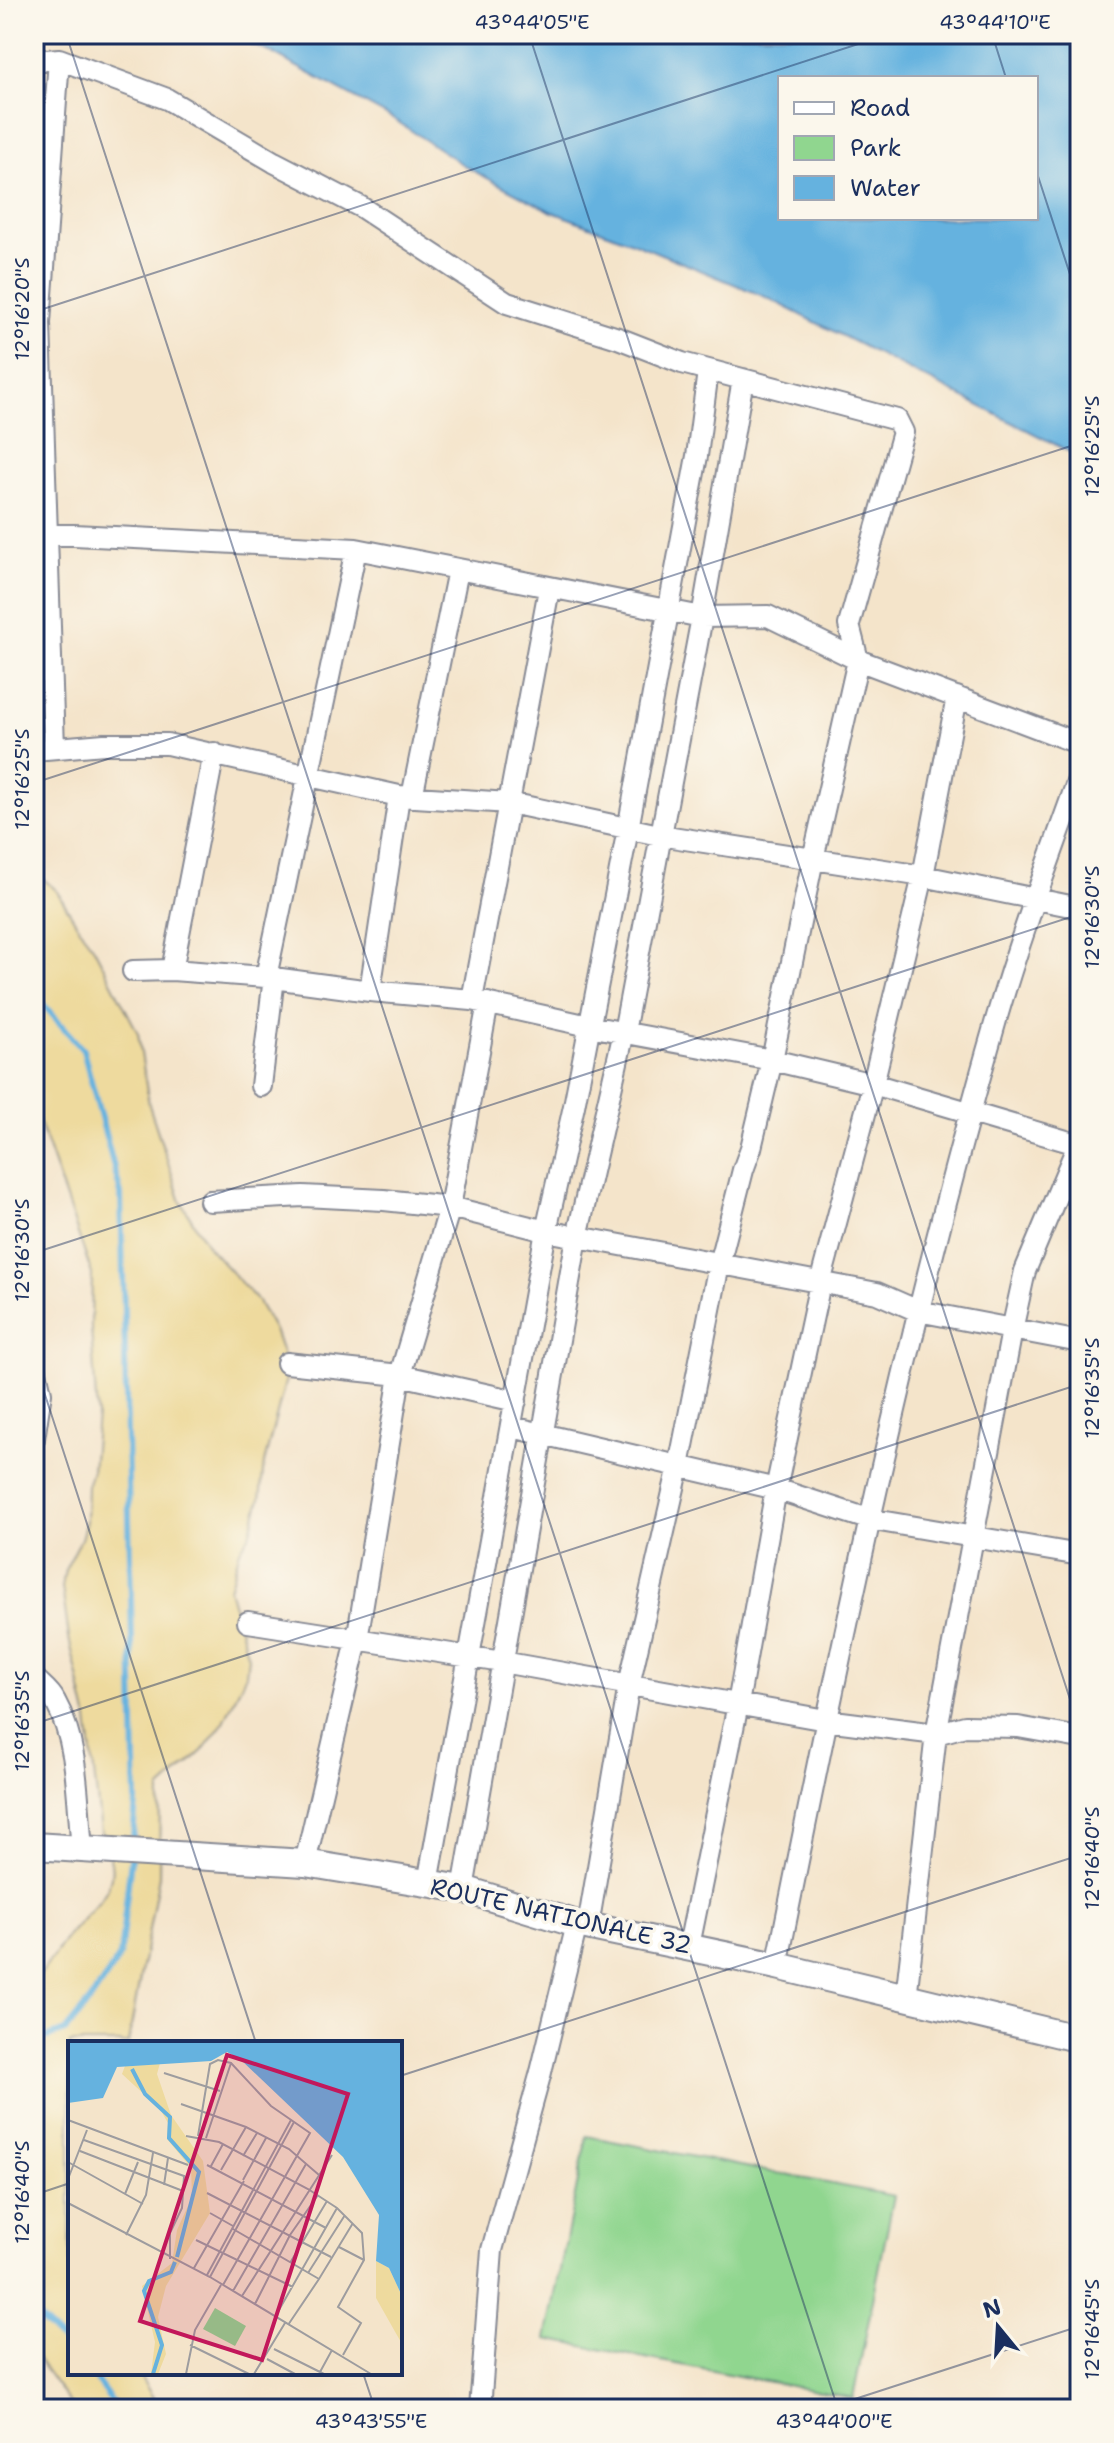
<svg xmlns="http://www.w3.org/2000/svg" width="1114" height="2443" font-family="'Shantell Sans',sans-serif">
<style>
.green{fill:#90d68f;stroke:#568276;stroke-width:2}
.sand{fill:#eeda9e;stroke:#84847e;stroke-width:2}
.water{fill:#65b2df;stroke:#40709e;stroke-width:2;fill-rule:evenodd}
.lines{fill:none;stroke-linecap:round;stroke-linejoin:round}
.stream{stroke:#65b2df;stroke-width:6}
.minor-casing{stroke:#888a94;stroke-width:24}
.tertiary-casing{stroke:#888a94;stroke-width:30}
.minor{stroke:#fff;stroke-width:20}
.tertiary{stroke:#fff;stroke-width:26}
.ticks{fill:none;stroke:#1b2f5e;stroke-width:2;stroke-opacity:0.45}
.labels{text-anchor:middle;dominant-baseline:central;stroke-width:7;stroke-linejoin:round;paint-order:stroke}
.street-label{font-size:24px;fill:#1b2f5e;stroke:#fbf7ec}
.inset-river{fill:none;stroke:#65b2df;stroke-width:4}
.inset-road{fill:none;stroke:#9d9c9f;stroke-width:2}
.view{fill:#c2185b;fill-opacity:0.15;stroke:#c2185b;stroke-width:4}
.inset-edge{fill:none;stroke:#1b2f5e;stroke-width:4}
.neatline{fill:none;stroke:#1b2f5e;stroke-width:3}
.ticks-label{font-size:20px;text-anchor:middle;fill:#1b2f5e}
</style>
<rect width="100%" height="100%" fill="#fbf7ec"/>
<filter id="ink" filterUnits="userSpaceOnUse"><feTurbulence type="fractalNoise" baseFrequency=".0125" numOctaves="2"/><feDisplacementMap in="SourceGraphic" scale="16" xChannelSelector="R" yChannelSelector="G"/><feConvolveMatrix kernelMatrix="1 2 1 2 8 2 1 2 1" color-interpolation-filters="sRGB"/></filter>
<filter id="wash" filterUnits="userSpaceOnUse"><feTurbulence type="fractalNoise" baseFrequency=".006" numOctaves="4" result="noise"/><feDisplacementMap in="SourceGraphic" scale="32" xChannelSelector="R" yChannelSelector="G"/><feGaussianBlur stdDeviation="1.8" result="paint"/><feColorMatrix in="noise" values="0 0 0 0 0 0 0 0 0 0 0 0 0 0 0 0 0 1.4 0 .05"/><feComposite in="paint" operator="in"/></filter>
<g filter="url(#wash)">
<rect width="100%" height="100%" fill="#f4e4ca"/>
<path class="green" d="M587 2136 894 2196 853 2398 546 2339Z"/>
<path class="sand" d="M34 871 56 890 83 934 94 948 138 1033 149 1105 181 1202 209 1248 257 1300 274 1330 285 1362 286 1379 264 1463 260 1499 250 1534 240 1550 229 1589 248 1657 246 1674 224 1722 202 1751 160 1790 159 1876 128 2043H70V2373H138L160 2409H74L34 2354V1982C44 1971 51 1959 60 1946 83 1911 133 1889 102 1840L88 1720 69 1638 62 1587 65 1570 81 1539 86 1521 87 1486 92 1471 97 1415 91 1328 92 1274 34 1107Z"/>
<path class="water" d="M223 34H1080V457L768 298 632 242 550 211 468 168 392 118 270 52ZM780 78H1036V218H780Z"/>
<g class="lines">
<path class="stream" d="M34 999 43 1004 83 1050 121 1194 136 1801 132 1847
M34 2042 65 2031 90 2001 120 1956 131 1858
M34 2314 70 2348
M91 2373 117 2409"/>
</g>
</g>
<g filter="url(#ink)">
<g class="lines">
<defs>
<path id="minor" d="M34 61 59 59 167 99 274 162 361 207 507 303 618 338 682 363 897 420 903 432 849 625 858 660 813 859 772 1060 751 1148 743 1170 719 1264 679 1466 629 1685 588 1926
M34 533 356 549 702 617 768 616 858 660 1080 744
M54 748 40 323 59 59
M34 750 104 744H167L399 796 510 803 659 835 923 876 1080 908
M412 797 458 570
M172 970 214 753
M133 971 172 970 266 977 370 991 472 1000 589 1026 772 1060 873 1084 1080 1145
M266 977 356 549
M370 991 399 796
M472 1000 549 589
M261 1086 274 977
M210 1201 303 1196 384 1200 450 1207 546 1231 877 1293 918 1311 1080 1342
M34 1363 41 1393 34 1439
M287 1363 400 1375 516 1401
M512 1427 776 1489 868 1519 1080 1555
M248 1622 502 1662 826 1720 936 1734 965 1726 1018 1727 1080 1738
M34 1678C41 1685 51 1692 55 1701 79 1744 77 1801 82 1849
M305 1863 357 1640 400 1375 450 1207 488 1003
M428 1883 546 1231 574 1106 628 829 697 456 708 371
M463 1889 577 1237 624 1032 702 617 743 379
M689 1946 738 1704 776 1489 820 1283 873 1084 923 876 957 697
M777 1966C840 1648 906 1332 996 1020 1020 937 1051 855 1080 774
M906 1998 936 1734 1012 1330 1025 1271 1080 1140
M480 2409 492 2250 541 2072 577 1924"/>
<path id="tertiary" d="M34 1846 305 1863 463 1889 577 1924 777 1966 1080 2039"/>
</defs>
<use href="#minor" class="minor-casing"/>
<use href="#tertiary" class="tertiary-casing"/>
<use href="#minor" class="minor"/>
<use href="#tertiary" class="tertiary"/>
</g>
</g>
<path class="ticks" d="M66 34 838 2409M529 34 1080 1730M992 34 1006 78M1036 170 1080 305M34 312 889 34M34 783 1080 443M34 1253 1080 914M34 1361 256 2043M34 1724 1080 1384M400 2076 1080 1855M34 2195 70 2183M363 2373 375 2409M824 2409 1080 2326"/>
<g class="labels">
<g class="street-label">
<text transform="translate(561 1916) rotate(13)">ROUTE NATIONALE 32</text>
</g>
</g>
<g transform="translate(68 2041)">
<rect width="334" height="334" fill="#f4e4ca"/>
<path d="M147 267 178 285 167 305 135 288Z" fill="#90d68f"/>
<path d="M92 22 89 33 103 74 135 120 142 172 98 245 90 276 98 313 90 333H83L87 301 74 245 104 222 109 189 124 156 123 127 99 98 100 82 92 68 54 33 57 25ZM308 220 321 227 334 255V303L308 257Z" fill="#eeda9e"/>
<path d="M0 1H334V255L321 227 308 220 311 174 275 116 172 18 159 11 143 20 49 26 35 57 0 62Z" fill="#65b2df"/>
<path class="inset-river" d="M64 28 77 53 102 76 101 97 131 131 109 216M85 333 94 304 76 250 81 240 103 231 107 221"/>
<path class="inset-road" d="M96 32 152 50M113 63 178 86 221 108 251 134M0 79 120 124M118 95 151 101 240 148 269 167 294 192 296 219 270 266 293 282 275 314M130 95 142 23 150 19 163 22 203 65 242 92 155 244M138 97 163 22M16 99 116 135 114 167 102 192V218M12 110 115 150M175 115 189 92M0 121 75 163M139 124 258 187M143 125 155 103M153 129 178 86M0 138 19 89M175 139 198 97M96 144 100 117M139 152 263 216M57 153 70 121M0 162 142 236 303 333M142 172 165 185M165 188 251 238 285 182M58 194 78 154 85 112M128 199 225 246M271 206 296 219M222 222 259 160M126 227 176 140M240 232 277 174M139 234 223 79M142 236 226 81M165 250 238 123M174 255 264 114M187 263 222 194 250 154M207 276 269 167M220 284 251 238M122 304 181 333M206 308 256 333M199 318 227 333M252 331 264 309M118 333 127 289 153 244M186 333 217 282"/>
<path class="view" d="M159 14 280 53 194 319 72 280Z"/>
<rect width="334" height="334" class="inset-edge"/>
</g>
<rect width="1114" height="2443" fill="none" stroke="#fbf7ec" stroke-width="88"/>
<rect x="778" y="76" width="260" height="144" fill="#fbf7ec" stroke="#a1a7b3" stroke-width="2"/>
<rect x="794" y="102" width="40" height="12" fill="#ffffff" stroke="#a1a7b3" stroke-width="2"/>
<text x="850" y="116" font-size="24" fill="#1b2f5e">Road</text>
<rect x="794" y="136" width="40" height="24" fill="#90d68f" stroke="#a1a7b3" stroke-width="2"/>
<text x="850" y="156" font-size="24" fill="#1b2f5e">Park</text>
<rect x="794" y="176" width="40" height="24" fill="#65b2df" stroke="#a1a7b3" stroke-width="2"/>
<text x="850" y="196" font-size="24" fill="#1b2f5e">Water</text>
<g transform="translate(998 2327) rotate(342)" stroke="#fbf7ec" stroke-width="6" paint-order="stroke">
<path d="M0-6L14 30L0 20L-14 30Z" fill="#1b2f5e"/>
<text y="-12" font-size="22" font-weight="bold" text-anchor="middle" fill="#1b2f5e">N</text>
</g>
<rect x="44" y="44" width="1026" height="2355" class="neatline"/>
<g class="ticks-label">
<text x="532" y="29">43°44'05"E</text>
<text x="995" y="29">43°44'10"E</text>
<text transform="translate(22 309) rotate(-90)" y="7">12°16'20"S</text>
<text transform="translate(1092 446) rotate(-90)" y="7">12°16'25"S</text>
<text transform="translate(22 779) rotate(-90)" y="7">12°16'25"S</text>
<text transform="translate(1092 917) rotate(-90)" y="7">12°16'30"S</text>
<text transform="translate(22 1250) rotate(-90)" y="7">12°16'30"S</text>
<text transform="translate(1092 1388) rotate(-90)" y="7">12°16'35"S</text>
<text transform="translate(22 1721) rotate(-90)" y="7">12°16'35"S</text>
<text transform="translate(1092 1858) rotate(-90)" y="7">12°16'40"S</text>
<text transform="translate(22 2192) rotate(-90)" y="7">12°16'40"S</text>
<text transform="translate(1092 2329) rotate(-90)" y="7">12°16'45"S</text>
<text x="371" y="2428">43°43'55"E</text>
<text x="834" y="2428">43°44'00"E</text>
</g>
</svg>
